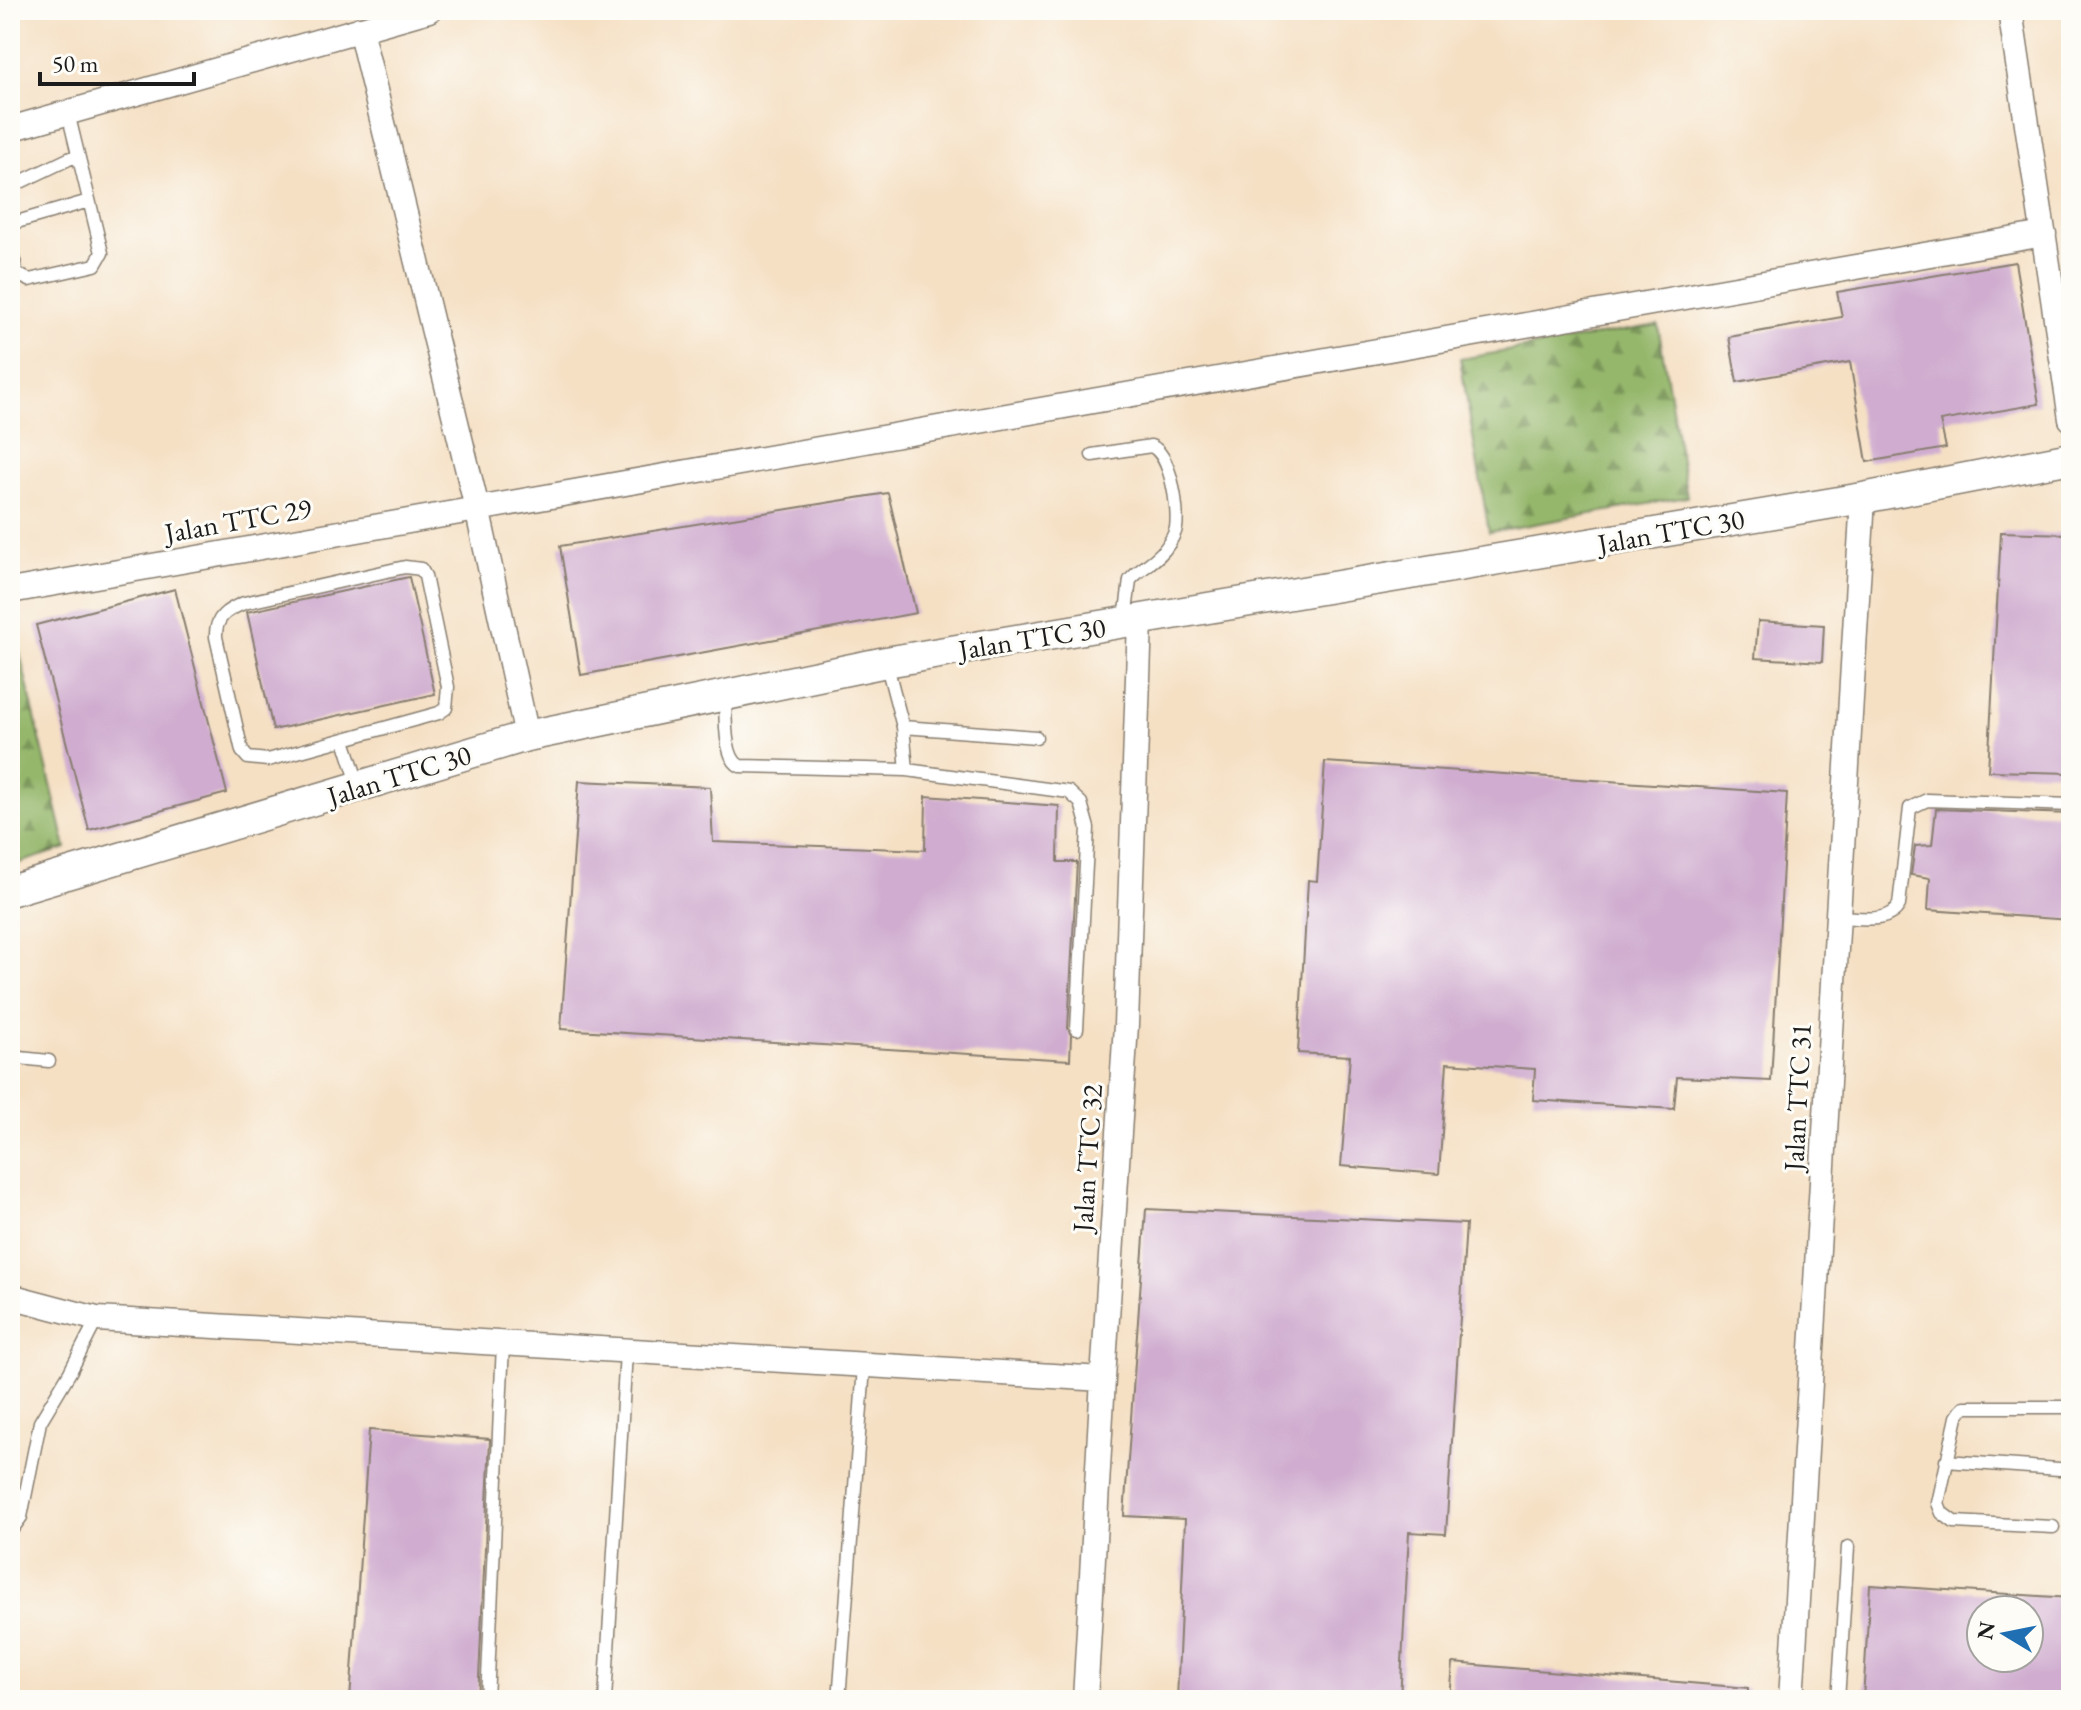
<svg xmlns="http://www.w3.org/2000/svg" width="2081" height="1710" font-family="'EB Garamond',serif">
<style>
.forest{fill:url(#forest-firs);stroke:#586a44;stroke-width:2}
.building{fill:#d0add0;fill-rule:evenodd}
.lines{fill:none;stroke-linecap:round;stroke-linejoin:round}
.service-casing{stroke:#887e70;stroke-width:15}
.minor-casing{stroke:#887e70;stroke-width:27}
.tertiary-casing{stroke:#887e70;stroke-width:33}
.service{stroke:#fff;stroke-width:12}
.minor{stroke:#fff;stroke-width:24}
.tertiary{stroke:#fff;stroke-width:30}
.labels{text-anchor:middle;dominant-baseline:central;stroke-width:6;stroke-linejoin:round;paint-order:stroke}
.street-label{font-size:28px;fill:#1c1c1c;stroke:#fdfcf7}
</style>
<defs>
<pattern id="forest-firs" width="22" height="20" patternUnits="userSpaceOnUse" patternTransform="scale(2)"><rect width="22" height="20" fill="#95b76c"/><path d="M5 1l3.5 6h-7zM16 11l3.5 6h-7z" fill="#799458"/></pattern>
</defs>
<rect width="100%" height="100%" fill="#fdfcf7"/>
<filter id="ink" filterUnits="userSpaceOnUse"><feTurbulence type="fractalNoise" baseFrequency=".0125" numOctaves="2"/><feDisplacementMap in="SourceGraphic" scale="16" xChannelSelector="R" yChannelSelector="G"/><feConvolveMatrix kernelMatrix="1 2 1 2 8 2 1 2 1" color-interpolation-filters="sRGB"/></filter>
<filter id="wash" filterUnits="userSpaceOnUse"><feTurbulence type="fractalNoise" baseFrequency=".006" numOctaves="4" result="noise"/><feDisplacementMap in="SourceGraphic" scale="32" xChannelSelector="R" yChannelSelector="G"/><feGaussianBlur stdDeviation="1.8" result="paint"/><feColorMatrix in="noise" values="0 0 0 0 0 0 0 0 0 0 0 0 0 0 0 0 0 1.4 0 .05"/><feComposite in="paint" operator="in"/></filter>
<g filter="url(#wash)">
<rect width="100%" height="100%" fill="#f5e0c4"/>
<path class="forest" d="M1658 325 1687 497 1489 532 1460 359Z
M10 612 66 848 10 866Z"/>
<g id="blocks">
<path class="building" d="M2015 262 2039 404 1940 421 1946 448 1867 462 1850 362 1737 382 1729 337 1842 317 1837 292Z
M888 493 916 613 581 675 560 546Z
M2001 532 2071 534V773L1988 771Z
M409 577 435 694 273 730 247 612Z
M175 589 227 793 89 830 36 625Z
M1758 621 1824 625 1822 662 1755 658Z
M1325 762 1787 793 1771 1081 1677 1077 1674 1109 1533 1100 1535 1069 1447 1063 1439 1174 1341 1166 1350 1056 1298 1053 1308 880 1317 881Z
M579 781 710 787 713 842 925 850 926 796 1059 806 1058 862H1077L1068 1028 1071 1035 1070 1060 561 1029Z
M1936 809 2071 814V920L1928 910 1930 878 1911 875 1915 846 1932 845Z
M1146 1209 1466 1224 1446 1534 1409 1532 1400 1700H1177L1185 1519 1124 1516Z
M369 1430 490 1439 478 1700H350Z
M1870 1585 2071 1598V1700H1863ZM1981 1610H2029V1658H1981Z
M1453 1663 1748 1688V1700H1450Z"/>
</g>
</g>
<g filter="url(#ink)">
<use href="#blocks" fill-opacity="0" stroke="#887e70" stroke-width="2"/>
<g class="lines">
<defs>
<path id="service" d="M10 187 77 155
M10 224 89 201
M10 241 17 274 29 280 95 265 102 253 68 113
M1092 455 1151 446C1171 454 1179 509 1176 528 1175 534 1171 540 1168 545 1159 560 1141 567 1130 580L1125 620
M405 567 421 569 425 576 448 687 446 708 439 713 268 760 248 758 242 751 216 637C215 617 227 610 244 603Z
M725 696C726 714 723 758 740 766L907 770 903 727 886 662
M903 727 1036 737
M344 740 359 786
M907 770 1069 792 1081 803 1088 828 1077 1029
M1838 917C1858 917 1888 925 1899 905L1910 808 1927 800 2071 805
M10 1057 49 1061
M1946 1461 2059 1469
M2053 1527 1954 1522 1942 1513 1938 1503 1957 1417 1964 1407H2071
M10 1532 21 1517 40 1422 70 1372 97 1319
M487 1700 503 1344
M605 1700 626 1352
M839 1700 864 1367
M1838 1700 1848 1547"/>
<path id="minor" d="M2010 10 2071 419
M360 29 477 508 527 736
M10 129 429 10
M10 591 2044 234
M10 1296 97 1319 1103 1379
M1085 1700 1103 1379 1126 1025 1140 620
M1791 1700 1863 498"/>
<path id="tertiary" d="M10 891 527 736 886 662 1863 498 2071 458"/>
</defs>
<use href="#service" class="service-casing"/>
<use href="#minor" class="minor-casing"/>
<use href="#tertiary" class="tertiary-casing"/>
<use href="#service" class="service"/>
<use href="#minor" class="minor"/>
<use href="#tertiary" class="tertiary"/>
</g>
</g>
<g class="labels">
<g class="street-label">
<text transform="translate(238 520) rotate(-10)">Jalan TTC 29</text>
<text transform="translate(1671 531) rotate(-10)">Jalan TTC 30</text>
<text transform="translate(1032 638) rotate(-9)">Jalan TTC 30</text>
<text transform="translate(399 775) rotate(-17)">Jalan TTC 30</text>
<text transform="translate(1797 1097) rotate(-87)">Jalan TTC 31</text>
<text transform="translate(1087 1158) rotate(-86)">Jalan TTC 32</text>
</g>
</g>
<rect width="2081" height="1710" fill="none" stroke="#fdfcf7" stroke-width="40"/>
<g transform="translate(2005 1634) rotate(280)"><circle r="38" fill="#fdfcf7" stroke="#a3a29f" stroke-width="2"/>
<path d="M0-6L14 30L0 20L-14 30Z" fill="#1f6fb2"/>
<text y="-12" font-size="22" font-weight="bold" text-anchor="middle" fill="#1c1c1c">N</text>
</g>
<path d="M40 72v12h154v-12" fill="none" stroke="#1c1c1c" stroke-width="4"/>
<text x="52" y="72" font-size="24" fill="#1c1c1c" stroke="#fdfcf7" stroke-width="6" paint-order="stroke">50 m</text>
</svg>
